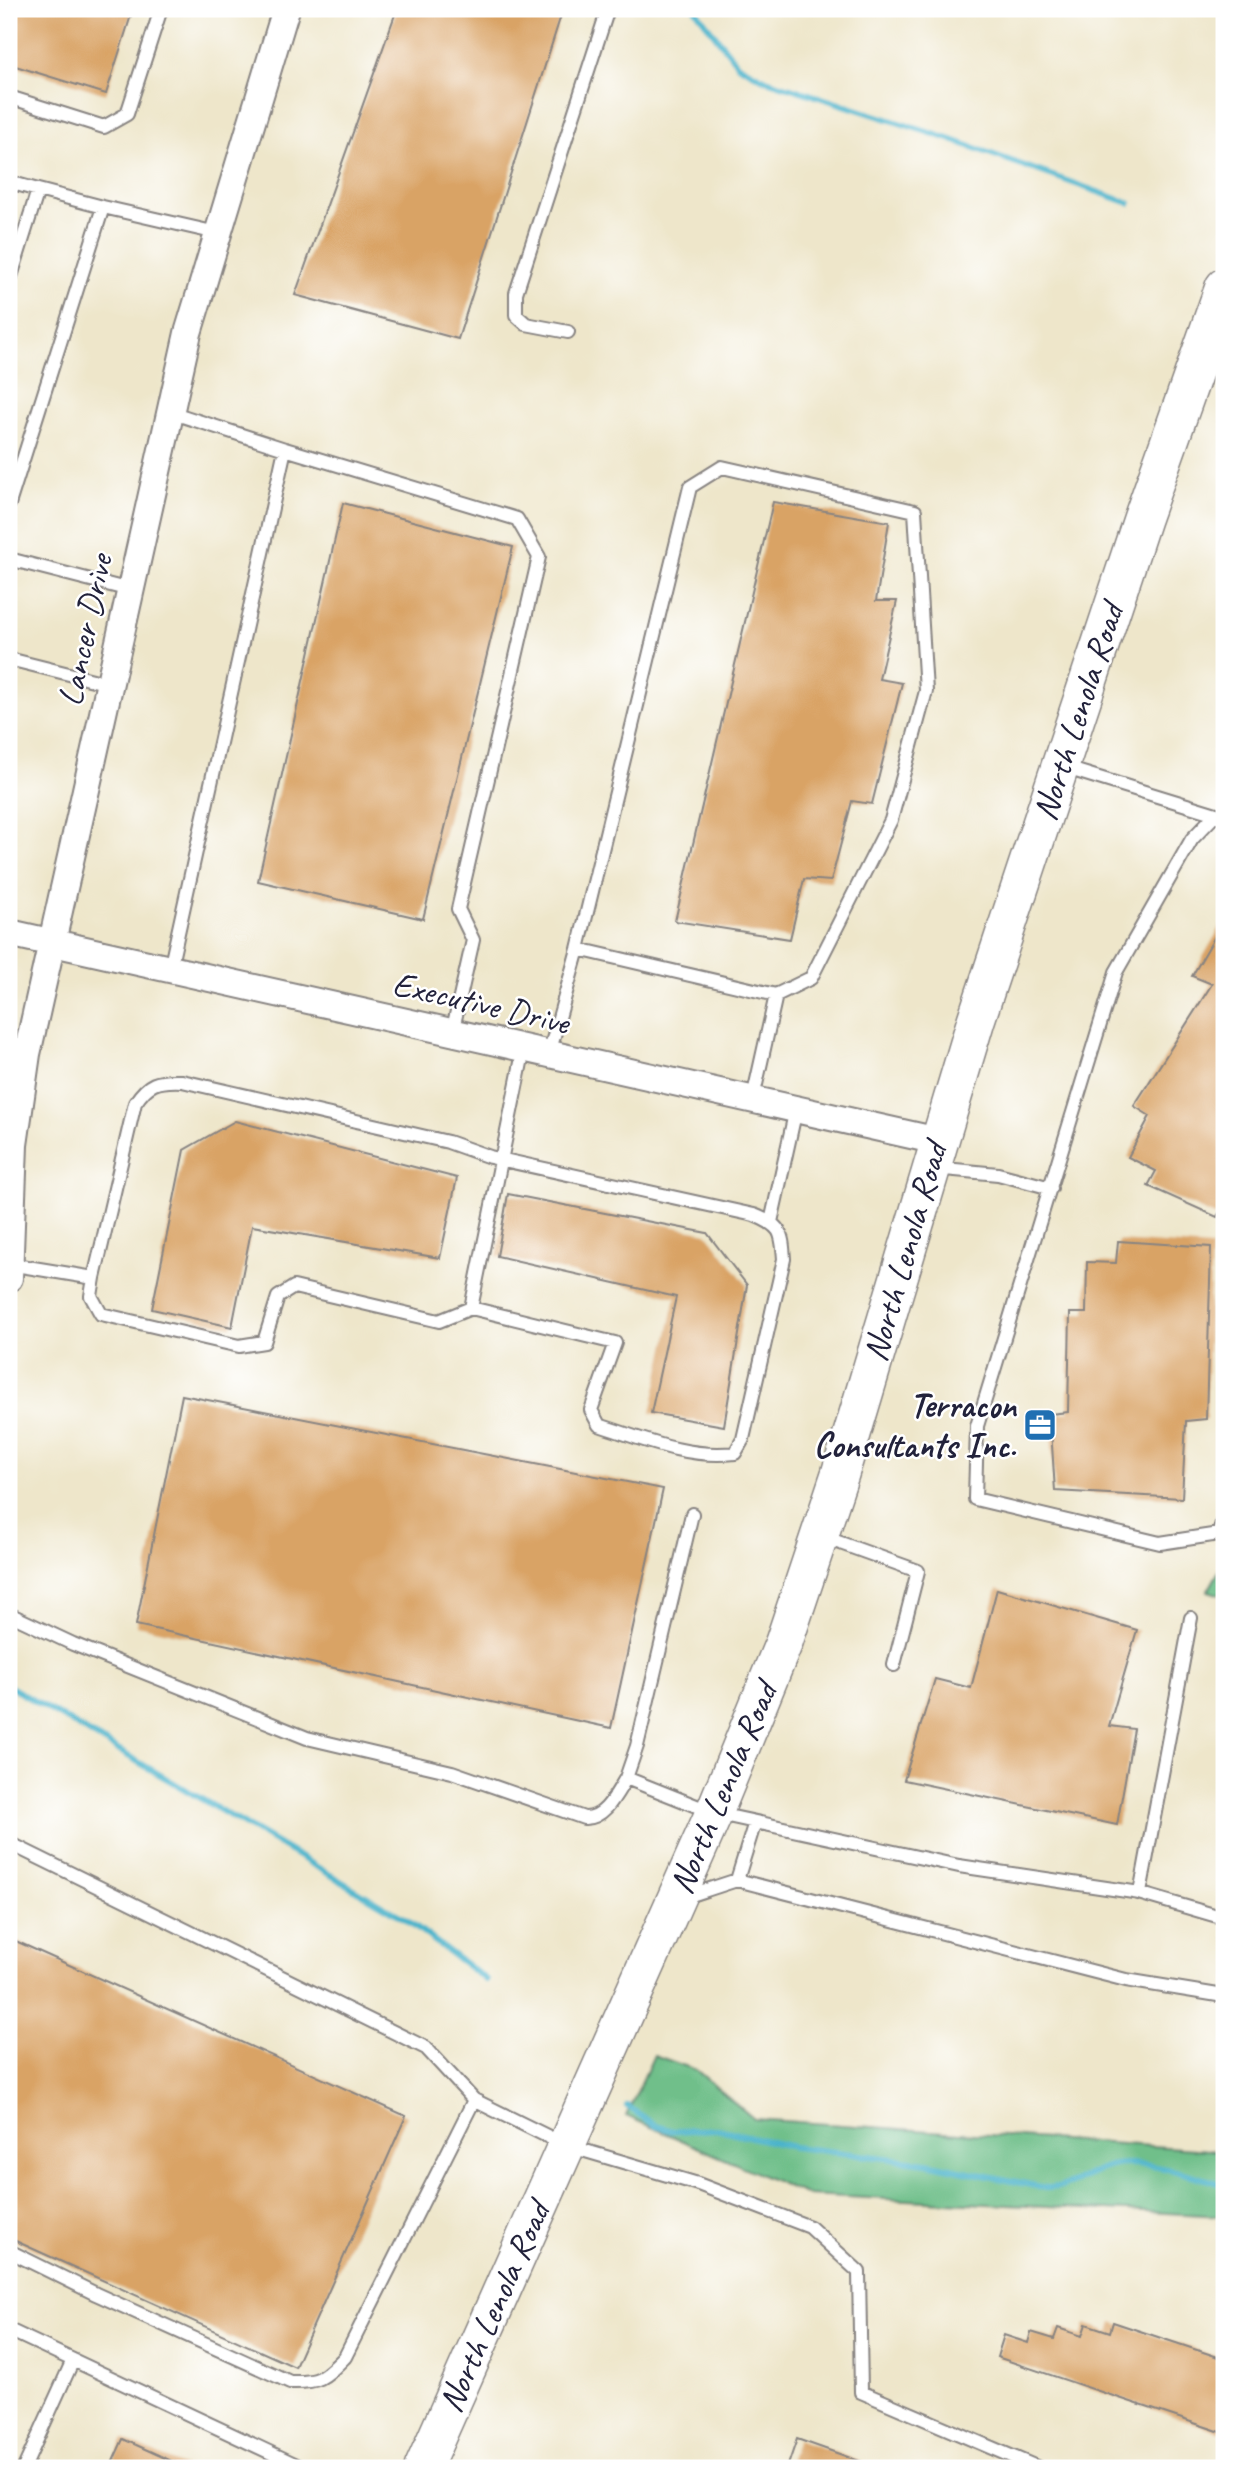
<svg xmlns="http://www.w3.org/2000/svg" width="1233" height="2477" font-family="Caveat,sans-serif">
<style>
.forest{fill:#6fbf8a;stroke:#487062;stroke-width:2}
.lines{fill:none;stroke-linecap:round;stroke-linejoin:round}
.stream{stroke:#4cb4cb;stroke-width:6}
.building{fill:#d9a365}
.lane-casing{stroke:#888482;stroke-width:16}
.street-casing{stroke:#888482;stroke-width:30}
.secondary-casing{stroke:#888482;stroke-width:40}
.lane{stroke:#fff;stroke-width:12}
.street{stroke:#fff;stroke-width:26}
.secondary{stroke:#fff;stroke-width:37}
.labels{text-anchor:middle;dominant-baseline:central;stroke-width:5;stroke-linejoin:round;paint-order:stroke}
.street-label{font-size:35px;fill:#22223b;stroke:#fff}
.poi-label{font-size:35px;font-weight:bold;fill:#22223b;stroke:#fff;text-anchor:end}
</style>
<rect width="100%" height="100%" fill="#fff"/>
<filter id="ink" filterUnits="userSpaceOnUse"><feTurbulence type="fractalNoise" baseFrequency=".0143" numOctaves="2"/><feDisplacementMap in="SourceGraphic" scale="14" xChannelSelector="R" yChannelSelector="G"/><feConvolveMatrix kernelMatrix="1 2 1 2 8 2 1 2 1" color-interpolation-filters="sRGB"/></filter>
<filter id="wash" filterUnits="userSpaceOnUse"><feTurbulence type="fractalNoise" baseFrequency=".00686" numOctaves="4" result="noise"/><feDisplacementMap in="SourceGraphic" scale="28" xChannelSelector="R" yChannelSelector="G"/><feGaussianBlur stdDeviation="1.57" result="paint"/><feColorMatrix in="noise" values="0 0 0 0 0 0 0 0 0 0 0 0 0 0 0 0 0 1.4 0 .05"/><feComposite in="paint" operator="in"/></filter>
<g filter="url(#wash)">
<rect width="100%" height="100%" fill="#eee6ca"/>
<path class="forest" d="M1224 1562V1596L1208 1591Z
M654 2055 696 2070 754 2119 1224 2151V2216L807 2195 626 2116Z"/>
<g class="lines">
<path class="stream" d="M695 9 738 65 766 80 949 139 1129 203
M9 1686 407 1920 486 1980
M627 2106 656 2126 673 2131 718 2129 793 2147 927 2163 1045 2188C1075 2188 1085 2173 1111 2166 1140 2158 1196 2176 1224 2185"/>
</g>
<g id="blocks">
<path class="building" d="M9 9H133L106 94 9 64Z
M397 9H563L458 339 295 295Z
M773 502 889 522 876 601H897L879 679 902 683 872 804 852 801 831 881 804 879 790 939 675 921Z
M343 503 513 547 423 919 258 881Z
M1224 921V1204L1217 1217 1148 1186 1156 1171 1128 1157 1150 1116 1134 1106 1212 984 1192 976Z
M235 1121 457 1178 440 1258 252 1226 232 1327 152 1309 184 1150Z
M508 1194 707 1233 747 1285 724 1426 651 1413 676 1297 497 1256Z
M1118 1241 1211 1247 1206 1419 1186 1421 1182 1498 1055 1491 1050 1414 1068 1412 1070 1313H1086L1087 1262 1116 1263Z
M182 1395 663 1489 611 1728 136 1625Z
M997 1589 1137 1630 1109 1726 1134 1729 1117 1825 904 1780 935 1679 971 1688Z
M9 1938 406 2116 295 2367 9 2238Z
M1113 2322 1224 2359V2433L997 2357 1004 2335 1028 2343 1031 2332 1054 2339 1058 2328 1082 2336 1086 2324 1110 2332Z
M123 2439 187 2468H110Z
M797 2439 879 2468H787Z"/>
</g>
</g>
<g filter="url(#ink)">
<use href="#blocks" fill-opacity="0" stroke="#888482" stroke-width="2"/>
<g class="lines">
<defs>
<path id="lane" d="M9 97 104 127 127 114 161 9
M9 182 38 190
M9 283 38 190 103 207
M568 332 526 324 516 315V293L608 9
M170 412 285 449
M9 504 103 207 217 233
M9 559 130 590
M9 659 109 684
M1063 767 1216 814
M1224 819 1216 814 1192 839 1116 972 977 1426 975 1499 1160 1543 1219 1534 1224 1515
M578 949 776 995
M170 969 285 449 517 519 539 557 458 909 473 940 452 1033
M549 1054 578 949 690 487 722 467 915 511 926 691 891 820 811 978 776 995 753 1098
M934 1168 998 1174 1051 1188
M771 1222 796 1109
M9 1264 94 1278 135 1103C148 1083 157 1080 182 1081L448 1142 490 1157 754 1215C781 1226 782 1231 784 1259L743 1439 735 1453C688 1459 643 1439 599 1425L591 1410 615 1343 471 1308 439 1321 294 1287 278 1297 264 1342 239 1346 101 1314 91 1296 94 1278
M471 1308 524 1048
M821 1536 918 1571 894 1665
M9 1614 73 1644 307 1738 452 1772 584 1818C605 1819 616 1794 626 1778L714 1813 959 1866 1140 1893 1191 1618
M626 1778 637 1746 692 1514
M9 1843 426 2048 474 2100 565 2145 698 2184 810 2227 859 2272 861 2392 1039 2468
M737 1880 755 1822
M1135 1892 1224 1918
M685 1897 737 1880 1126 1980 1224 1996
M9 2251 96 2294 290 2382C320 2383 324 2378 345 2357L474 2100
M9 2330 303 2468
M24 2468 73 2360"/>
<path id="street" d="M9 933 938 1141
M9 1278 14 1145 27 1054 188 333 286 9"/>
<path id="secondary" d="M423 2468 714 1813 784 1642 840 1474 976 1020 1142 519 1224 287"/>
</defs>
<use href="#lane" class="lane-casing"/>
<use href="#street" class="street-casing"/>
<use href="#secondary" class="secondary-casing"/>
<use href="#lane" class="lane"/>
<use href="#street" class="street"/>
<use href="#secondary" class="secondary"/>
</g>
</g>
<defs>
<symbol id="office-square" viewBox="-11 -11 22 22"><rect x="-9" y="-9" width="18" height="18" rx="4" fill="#1f6fb2" stroke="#fff"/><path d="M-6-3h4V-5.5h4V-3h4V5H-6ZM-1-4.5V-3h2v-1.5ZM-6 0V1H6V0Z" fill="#fff"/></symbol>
</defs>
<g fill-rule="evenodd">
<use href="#office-square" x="1021" y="1406" width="38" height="38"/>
</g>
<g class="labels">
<g class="street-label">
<text transform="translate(85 630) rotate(-78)">Lancer Drive</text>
<text transform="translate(1078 712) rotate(-72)">North Lenola Road</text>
<text transform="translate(481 1003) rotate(13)">Executive Drive</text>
<text transform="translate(905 1252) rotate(-74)">North Lenola Road</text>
<text transform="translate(723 1788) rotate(-67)">North Lenola Road</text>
<text transform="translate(494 2307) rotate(-66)">North Lenola Road</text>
</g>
<g class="poi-label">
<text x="1016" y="1405">Terracon<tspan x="1016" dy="40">Consultants Inc.</tspan></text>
</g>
</g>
<rect width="1233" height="2477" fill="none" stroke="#fff" stroke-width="35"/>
</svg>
